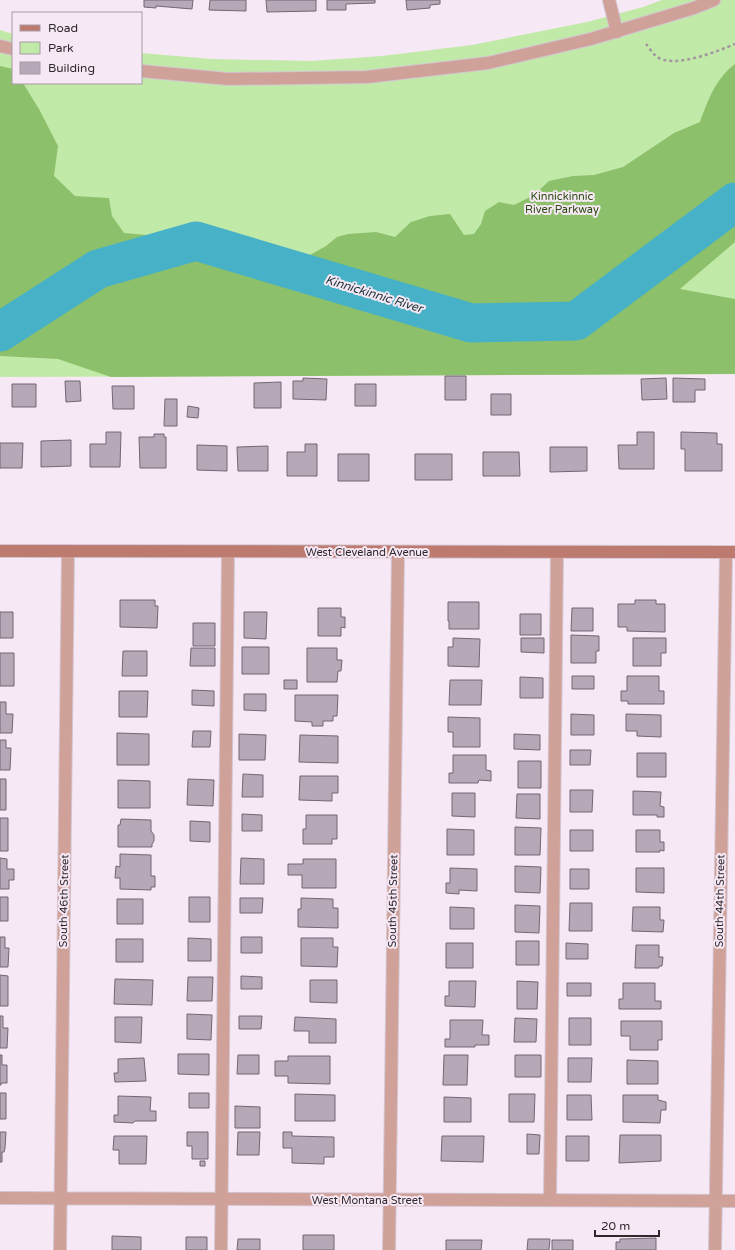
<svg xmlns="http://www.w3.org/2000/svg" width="735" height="1250" font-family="'Varela Round',sans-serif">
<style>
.green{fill:#c1e9a8}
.forest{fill:#8dc06b}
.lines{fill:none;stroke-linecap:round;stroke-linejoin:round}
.river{stroke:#46b1c7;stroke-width:39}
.building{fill:#b5a9b7;stroke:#726774}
.lane-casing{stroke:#d3c5d1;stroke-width:14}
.street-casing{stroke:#d3c5d1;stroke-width:14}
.secondary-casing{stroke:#d3c5d1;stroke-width:14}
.path{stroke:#a297a0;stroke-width:2.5;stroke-dasharray:3 3;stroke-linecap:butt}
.lane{stroke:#cfa198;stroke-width:12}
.street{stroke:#cfa198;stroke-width:12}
.secondary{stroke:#bd7a6f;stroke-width:12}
.labels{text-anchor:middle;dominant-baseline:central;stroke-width:4;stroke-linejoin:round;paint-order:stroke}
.park-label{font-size:11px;fill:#2a4b0f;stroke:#f7e8f5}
.street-label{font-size:11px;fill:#2e282d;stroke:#f7e8f5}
.water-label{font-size:12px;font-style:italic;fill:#1b3338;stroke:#f7e8f5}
</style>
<rect width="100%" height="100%" fill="#f7e8f5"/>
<path class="green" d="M662 0H735V374L0 377V30L13 34V83H141V53L212 59 312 61 382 56 472 45 587 22 643 7Z"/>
<path class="forest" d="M735 64V242L680 289 735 299V374L111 377 58 359 0 356V66L13 69V83H23L39 109 58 146 54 176 75 196 109 198 112 216 124 233 170 237 207 250 261 251 301 260 326 246 337 237 348 234 376 232 395 237 411 222 430 216 450 214 464 235 474 234 481 224 485 211 499 202 514 205 534 195 549 181 573 176 594 175 623 167 674 133 700 122C708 100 716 78 735 64Z"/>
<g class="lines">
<path class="river" d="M0 332 98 269 196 241 471 323 576 321 735 202"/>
</g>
<path class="building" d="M144 0H193L192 9 156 6V8L144 7Z
M210 0H246V11L209 10Z
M266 0H316V11L267 12Z
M327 0H375V3L346 4V10H327Z
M406 0H440V4L430 5V8L407 10Z
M445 376H466V400H445Z
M303 378 327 379 326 400 293 399V381H303Z
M666 378 667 399 642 400 641 379Z
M673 378 705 379V390H695V402H673Z
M65 381H80L81 401 66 402Z
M281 382V408H254V383Z
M12 384H36V407H12Z
M355 384H376V406H355Z
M112 386H134V409H113Z
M491 394H511V415H491Z
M165 399H177V426H164Z
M188 406 199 408 198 418 187 417Z
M106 432H121L120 467H90V444H106Z
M637 432H654V469H619L618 445H637Z
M681 432 717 433V444H722V471H685V449H681Z
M154 434H164V437H166V468H140L139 437H154Z
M71 440V466L41 467V441Z
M0 443H23L22 468H0Z
M305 444H317V476H287V452H305Z
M197 445 227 446V471L197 470Z
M268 446V471H238L237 447Z
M550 447H587V471L550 472Z
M483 452H519L520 476H483Z
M338 454H369V481H338Z
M415 454H452V480H415Z
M120 600H155V606H158L157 628 120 627Z
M635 600H656V604H665V632L627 631V627H618V604H635Z
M448 602H479V629H449V621H448Z
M318 608H341V617H345V628L341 627V636H318Z
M572 608H593V631H571Z
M0 612H13V638H0Z
M244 612H267L266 639 244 638Z
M520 614H541V635H520Z
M193 623H215V646H193Z
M571 635 599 636V651H596V663H571Z
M453 638 480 639 479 667 448 666V647H453Z
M521 638H544V653L521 652Z
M633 638H666V653H661V666H633Z
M242 647H269V674H242Z
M191 648H215V666H190Z
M307 648H337V660H342L341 671H338L337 682H307Z
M123 651H147V676H122Z
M0 653H14V686H0Z
M572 676H594V689H572Z
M627 676H659V691H664V704H628V701H621V691H627Z
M520 677 543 678V698H520Z
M284 680H297V689H284Z
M450 680H482L481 705H449Z
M192 690 214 691V706L192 705Z
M119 691H148L147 717H119Z
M244 694H266V711L244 710Z
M295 695H338L337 716H333V721H323V726H312V722L295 721Z
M0 702H6V714H13L12 733H0Z
M571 714 594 715V735H571Z
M626 714 661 715V737L637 736V731H626Z
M448 717 480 718V747H453V732H448Z
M193 731H211L210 747H192Z
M117 733 149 734V765H117Z
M239 734 266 735 265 760H239Z
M514 734 540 735V750L514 749Z
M300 735 338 736V763L299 762Z
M0 740H6V748H11L10 770H0Z
M570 750H591L590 765H570Z
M637 753H666V777H637Z
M453 755H486V770L491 771V781L479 780 478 783H449V773H453Z
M518 761H541V788H518Z
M243 774 263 775V797H242Z
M300 776H338V793H332V801L299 800Z
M0 779H6V810H0Z
M188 779 214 780 213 806 187 805Z
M118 780 150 781V808H118Z
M570 790H593L592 812H570Z
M633 791 661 792 660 806 664 807V817H657V815H633Z
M452 793H475V817L452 816Z
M517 794H540V819L516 818Z
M242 814 262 815V831H242Z
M306 815H337V839H332V844H303V829H306Z
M0 818H8V851H0Z
M121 819 151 820V831L154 835V841L152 844V847H118V825H120Z
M190 821 210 822V842L190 841Z
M515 827 541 828 540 855H515Z
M447 829 474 830V855H447Z
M570 830H593V851H570Z
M636 830H660V842H664V851L660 850V852H636Z
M120 854 151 855V876H155V887H151V890L120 889V878H115L116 866 120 867Z
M0 858 7 859V869H14V880H9V889H0Z
M241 858 264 859V884H240Z
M303 859H336V888H302V875H288V864H303Z
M515 866 541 867 540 893 515 892Z
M450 868 477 869V891L459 890V894L446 893V883H450Z
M636 868H664V893L636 892Z
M570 869H589V889H570Z
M0 897H8V921H0Z
M189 897H210V922H189Z
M240 898H263L262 913H240Z
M301 898 333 899V908H338V928L298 927V909H301Z
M117 899H143V924H117Z
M570 903H592V931H569Z
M515 905 540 906 539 933 515 932Z
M450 907 474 908V929H450Z
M633 907H660V920H664L663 932 632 931Z
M0 937H5V948H9L8 967H0Z
M241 937H262V953H241Z
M188 938 211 939V961H188Z
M301 938H333V947H338L337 967 301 966Z
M116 939H143V962H116Z
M516 941H539V965H516Z
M446 943H473V968H446Z
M566 943 588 944V959H566Z
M636 945H659V957H663L662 966H659V968H635Z
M0 975 8 976V1006H0Z
M241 976 262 977V989H241Z
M188 977H213L212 1001H187Z
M115 979 153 980 152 1005 114 1004Z
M310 980H337V1003L310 1002Z
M449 981H476L475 1007 445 1006V996H449Z
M517 981 538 982 537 1009H517Z
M567 983H591V996H567Z
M623 983H655V1001H661V1009H619V999H623Z
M187 1014 212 1015 211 1040 187 1039Z
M0 1016H3V1028H8L7 1048H0Z
M239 1016H262L261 1029H239Z
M115 1017H142L141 1043 115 1042Z
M295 1017 336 1019V1043H309V1031H294Z
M515 1018 537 1019 536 1042H514Z
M569 1018H591V1045H569Z
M450 1020H483L482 1035H489V1045H475V1047H445V1039H450Z
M621 1021H662V1040H658V1050H630V1036H621Z
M178 1054H209V1075L178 1074Z
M0 1055H2V1065H7V1083H1V1085H0Z
M238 1055H259V1074H237Z
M444 1055H468L467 1085H443Z
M515 1055H541V1077H515Z
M288 1056H330V1084L288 1083V1076H275V1061H288Z
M144 1058 146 1081 115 1082 114 1073H118V1059Z
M568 1058H592L591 1082H568Z
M627 1060 658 1061V1084H627Z
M0 1093H6V1119H0Z
M189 1093H209V1108H189Z
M295 1094 335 1095V1121H295Z
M509 1094H535L534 1122H509Z
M567 1095H591L592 1120H567Z
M623 1095H658V1100L666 1102V1110H661L660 1123 623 1122Z
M118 1096 151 1097 150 1111H156V1121H135L133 1123 114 1122V1115H118Z
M444 1097 471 1098V1122H444Z
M235 1106 260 1107V1128H235Z
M0 1132H6L5 1148 4 1152H2V1162H0Z
M187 1132H208V1159H192V1146H187Z
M238 1132H260L259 1155H237Z
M283 1132H292V1136L334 1137V1157H324V1164L292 1163V1148H283Z
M527 1134 540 1135 539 1154H527Z
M620 1135H661V1161L619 1163Z
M114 1136H147L146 1164H119V1150H113Z
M442 1136H484L483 1162 441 1161Z
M566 1136H589V1161H566Z
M200 1161H205V1166H200Z
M303 1235H334V1250H303Z
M112 1236 141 1237V1250H112Z
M186 1237H207V1250H186Z
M656 1238V1250H616V1242H620V1239Z
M238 1239H260V1250H237Z
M528 1239H550L549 1250H527Z
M446 1240H482L481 1250H446Z
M552 1240H573V1250H552Z"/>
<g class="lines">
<defs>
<path id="lane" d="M550 1200 557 552
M221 1250 228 552"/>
<path id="street" d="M609 0 617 32
M0 46 13 49
M141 71 228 79 367 77 488 63 591 39 694 8 714 0
M0 1198 735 1201
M60 1250 68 551
M389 1250 398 552
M715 1250 726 553"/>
<path id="secondary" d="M0 551 735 552"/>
</defs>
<use href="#lane" class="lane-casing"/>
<use href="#street" class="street-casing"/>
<use href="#secondary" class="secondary-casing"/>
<path class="path" d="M646 44C649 47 652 53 656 56 672 70 718 51 735 44"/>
<use href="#lane" class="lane"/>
<use href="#street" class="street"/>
<use href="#secondary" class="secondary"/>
</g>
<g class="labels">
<g class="park-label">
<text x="562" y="196">Kinnickinnic<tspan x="562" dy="13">River Parkway</tspan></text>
</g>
<g class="street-label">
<text x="367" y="552">West Cleveland Avenue</text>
<text transform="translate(64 901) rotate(-89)">South 46th Street</text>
<text transform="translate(393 901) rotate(-89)">South 45th Street</text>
<text transform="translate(720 901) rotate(-89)">South 44th Street</text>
<text x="367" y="1200">West Montana Street</text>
</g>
<g class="water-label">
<text transform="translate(374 294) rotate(17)">Kinnickinnic River</text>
</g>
</g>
<rect x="12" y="12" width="130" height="72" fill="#f7e8f5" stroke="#a79ba5"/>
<rect x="20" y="25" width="20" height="6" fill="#bd7a6f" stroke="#a79ba5"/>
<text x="48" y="32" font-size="12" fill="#2e282d">Road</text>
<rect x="20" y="42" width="20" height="12" fill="#c1e9a8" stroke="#a79ba5"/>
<text x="48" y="52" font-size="12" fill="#2e282d">Park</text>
<rect x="20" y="62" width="20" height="12" fill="#b5a9b7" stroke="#a79ba5"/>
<text x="48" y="72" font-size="12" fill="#2e282d">Building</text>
<path d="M595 1230v6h64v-6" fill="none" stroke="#2e282d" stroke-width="2"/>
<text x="601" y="1230" font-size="12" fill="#2e282d" stroke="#f7e8f5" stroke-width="3" paint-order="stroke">20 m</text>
</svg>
